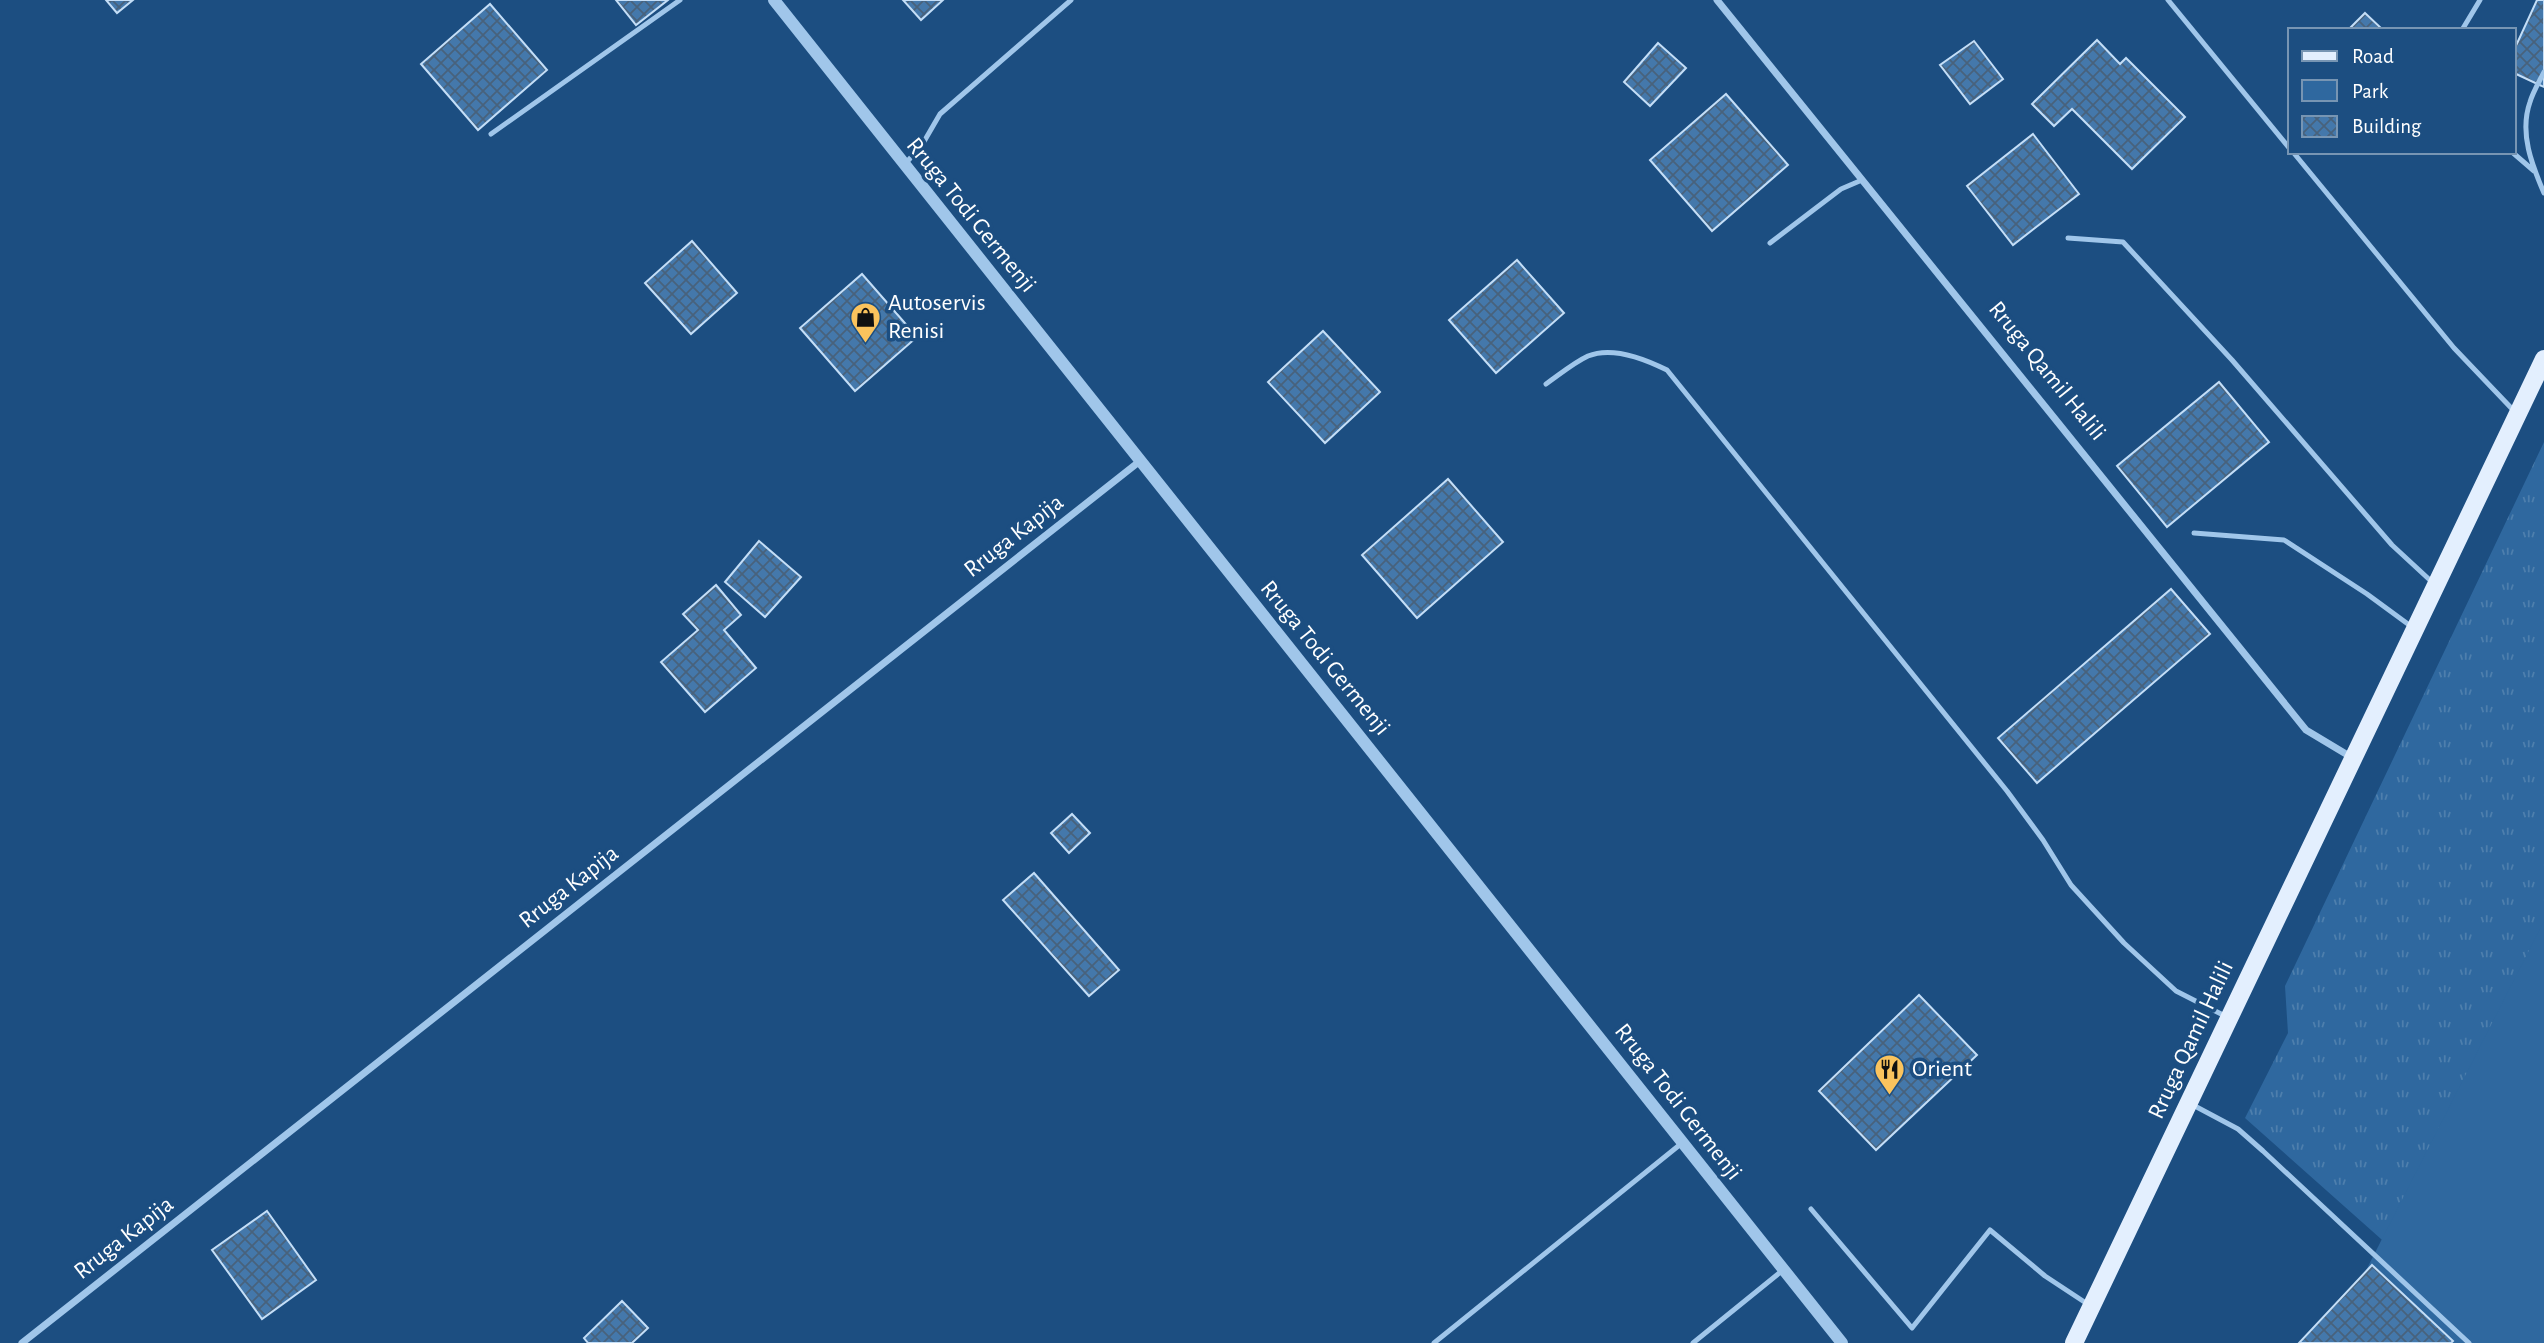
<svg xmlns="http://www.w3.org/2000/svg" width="2544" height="1343" font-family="'Alegreya Sans',sans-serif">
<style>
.grass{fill:url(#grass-tufts)}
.park{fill:#2f689f}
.building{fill:url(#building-cross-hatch);stroke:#c4def7;stroke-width:2}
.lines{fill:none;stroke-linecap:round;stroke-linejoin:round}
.service{stroke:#a0c6ea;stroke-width:5}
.minor{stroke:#a0c6ea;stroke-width:7}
.tertiary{stroke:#a0c6ea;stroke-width:12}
.primary{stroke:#e3effe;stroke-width:18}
.labels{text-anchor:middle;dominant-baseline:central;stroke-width:7;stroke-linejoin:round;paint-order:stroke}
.street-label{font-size:24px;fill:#fff;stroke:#1c4e81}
.poi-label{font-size:24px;fill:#fff;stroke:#1c4e81;text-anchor:start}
</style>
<defs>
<pattern id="grass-tufts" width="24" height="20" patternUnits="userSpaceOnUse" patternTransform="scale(1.75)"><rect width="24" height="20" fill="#2f689f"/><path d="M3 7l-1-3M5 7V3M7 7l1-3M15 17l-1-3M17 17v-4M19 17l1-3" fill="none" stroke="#4e7fad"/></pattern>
<pattern id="building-cross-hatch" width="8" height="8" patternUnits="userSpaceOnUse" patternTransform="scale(1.75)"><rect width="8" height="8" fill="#4478ab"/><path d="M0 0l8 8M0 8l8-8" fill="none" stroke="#48627c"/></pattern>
</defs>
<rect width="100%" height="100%" fill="#1c4e81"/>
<path class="grass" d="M2544 442V1343H2498L2245 1118 2288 1033 2285 986Z"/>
<path class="park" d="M2544 921V1343H2329Z"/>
<path class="building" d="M106 0H133L117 13Z
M616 0H668L636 25Z
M903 0H943L921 20Z
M2537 0H2544V87L2514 73V50Z
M490 4 547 70 478 130 421 64Z
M2365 13 2383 30H2348Z
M2097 40 2120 64 2126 58 2185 117 2132 169 2072 109 2054 126 2032 104Z
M1974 41 2003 79 1970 104 1940 65Z
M1658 43 1686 68 1650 106 1624 82Z
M1726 94 1788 165 1712 231 1650 160Z
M2033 134 2079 194 2013 245 1967 186Z
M692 241 737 293 691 334 645 283Z
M1517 260 1564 313 1496 373 1449 320Z
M862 274 917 337 855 391 800 328Z
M1323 331 1380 392 1325 443 1268 382Z
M2219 382 2269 442 2167 527 2117 466Z
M1448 479 1503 542 1417 618 1362 555Z
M759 541 801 577 765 617 725 582Z
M716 585 741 615 724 630 756 668 705 712 661 662 698 630 683 614Z
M2171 589 2210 634 2037 783 1998 738Z
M1072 814 1090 833 1069 853 1051 833Z
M1034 873 1119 970 1089 996 1003 900Z
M1919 995 1977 1055 1876 1150 1819 1091Z
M267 1211 316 1280 262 1319 212 1250Z
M2372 1265 2453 1341 2451 1343H2299Z
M622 1301 648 1328 632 1343H588L584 1338Z"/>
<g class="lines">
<path class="service" d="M2168 0 2290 149
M2462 30 2480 0
M2544 72C2539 82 2533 92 2530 102 2519 133 2532 165 2544 193
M491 134 680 0
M2293 152 2454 348 2516 413
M2512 152 2534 171
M905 164 922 145 940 114 1071 0
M2068 238 2123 242 2232 360 2392 545 2432 582
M1770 243 1841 189 1862 180
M1546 384C1559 375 1573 363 1588 356 1612 346 1645 359 1667 370L2007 791 2043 840 2071 885 2124 943 2176 991 2227 1017
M2194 533 2284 540 2367 594 2412 627
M2191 1104 2238 1129 2263 1151 2469 1343
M1811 1209 1912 1328 1990 1230 2045 1276 2089 1305
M1434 1343 1682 1143
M1693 1343 1783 1270"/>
<path class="minor" d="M1717 0 2306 730 2351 757
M22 1343 1140 461"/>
<path class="tertiary" d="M774 0 1842 1343"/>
<path class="primary" d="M2074 1343 2544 359"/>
</g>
<defs>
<symbol id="shop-pin" viewBox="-11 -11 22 30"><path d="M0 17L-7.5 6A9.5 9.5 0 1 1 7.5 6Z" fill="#fac35d" stroke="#1c4e81"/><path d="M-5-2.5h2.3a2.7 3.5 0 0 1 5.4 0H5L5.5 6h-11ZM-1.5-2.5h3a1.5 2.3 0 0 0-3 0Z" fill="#111"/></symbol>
<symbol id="restaurant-pin" viewBox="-11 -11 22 30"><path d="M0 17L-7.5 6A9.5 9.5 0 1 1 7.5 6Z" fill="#fac35d" stroke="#1c4e81"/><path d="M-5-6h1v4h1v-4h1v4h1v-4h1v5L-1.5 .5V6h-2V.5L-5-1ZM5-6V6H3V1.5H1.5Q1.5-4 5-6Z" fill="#111"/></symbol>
</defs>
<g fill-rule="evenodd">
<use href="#shop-pin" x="848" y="300" width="35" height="47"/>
<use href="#restaurant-pin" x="1872" y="1052" width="35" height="47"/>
</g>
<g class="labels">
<g class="street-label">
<text transform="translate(971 215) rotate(51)">Rruga Todi Germenji</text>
<text transform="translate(2047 371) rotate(51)">Rruga Qamil Halili</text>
<text transform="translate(1014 536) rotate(-38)">Rruga Kapija</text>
<text transform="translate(1325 658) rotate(51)">Rruga Todi Germenji</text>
<text transform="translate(569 887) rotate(-38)">Rruga Kapija</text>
<text transform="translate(2191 1040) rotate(-65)">Rruga Qamil Halili</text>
<text transform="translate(1678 1102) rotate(52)">Rruga Todi Germenji</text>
<text transform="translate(124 1238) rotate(-38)">Rruga Kapija</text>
</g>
<g class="poi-label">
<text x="888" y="303">Autoservis<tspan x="888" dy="28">Renisi</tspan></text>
<text x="1912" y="1069">Orient</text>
</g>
</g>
<rect x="2288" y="28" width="228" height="126" fill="#1c4e81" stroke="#7795b3" stroke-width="2"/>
<rect x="2302" y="51" width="35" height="10" fill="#e3effe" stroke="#7795b3" stroke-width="2"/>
<text x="2352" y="63" font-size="21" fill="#ffffff">Road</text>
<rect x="2302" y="80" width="35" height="21" fill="#2f689f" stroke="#7795b3" stroke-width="2"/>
<text x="2352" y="98" font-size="21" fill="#ffffff">Park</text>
<rect x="2302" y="116" width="35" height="21" fill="url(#building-cross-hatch)" stroke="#7795b3" stroke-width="2"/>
<text x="2352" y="133" font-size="21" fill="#ffffff">Building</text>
</svg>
